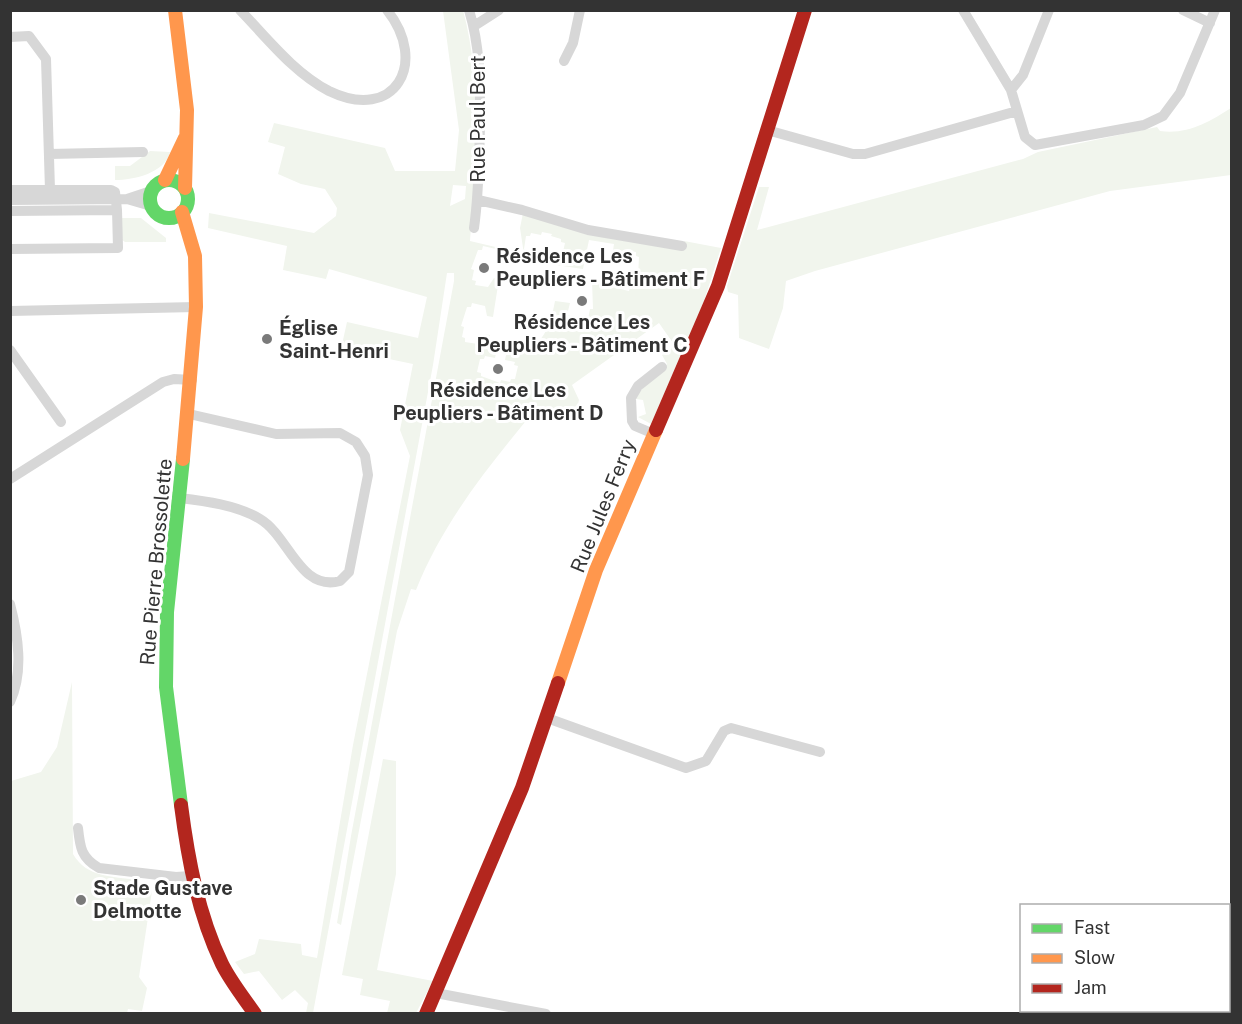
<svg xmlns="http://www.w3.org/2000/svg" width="1242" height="1024" font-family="'Public Sans',sans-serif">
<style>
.green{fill:#f1f5ed;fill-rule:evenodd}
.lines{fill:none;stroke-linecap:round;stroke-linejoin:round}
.street{stroke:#d7d7d7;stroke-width:10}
.fast{stroke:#63d668;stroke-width:14}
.slow{stroke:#ff974d;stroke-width:14}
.jam{stroke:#b3261e;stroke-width:14}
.poi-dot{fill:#7a7a7a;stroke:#fff;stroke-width:2}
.labels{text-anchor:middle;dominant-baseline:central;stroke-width:6;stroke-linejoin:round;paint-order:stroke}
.street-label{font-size:20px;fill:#333;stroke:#fff}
.poi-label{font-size:20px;font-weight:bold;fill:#333;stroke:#fff;text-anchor:start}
</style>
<rect width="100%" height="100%" fill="#fff"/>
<path class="green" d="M463 10C483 86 476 164 470 241L504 249 502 260 498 259 496 249 483 246 482 250H478L471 269 474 270 472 280 476 281 475 285 488 287 494 278 499 279 493 317 487 316 485 306 472 303 471 307H467L461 326 464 327 462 337 465 338V342L478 344 483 334 490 335 489 340H499L495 358 485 356 484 359H480L477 372 481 373V376L500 383 501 380 510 382 511 379H515L518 366 514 365 515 362 505 360 506 355C540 351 549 333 555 301L570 303 567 315 571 316 570 320 583 323 584 319H588L590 309H593L592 281 607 284 609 270 615 271 613 283 617 284 616 288 629 291 630 287H634L636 277H638L639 257 636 256V252L623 250V254L619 253 616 265 611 264 614 244 589 240 583 269 556 265 558 256H562L565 243 561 242V239L551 236 552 234 542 232 541 235 531 233 530 236H526L524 249 528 250 525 261 520 228 523 213 682 250 684 241 721 248 704 301 651 424 638 417 646 414 643 400 636 399C642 383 659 379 667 364L662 355 675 346 659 323 572 385 579 400 574 420 536 409C490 464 443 522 416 590L411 589 397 631 341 925 337 923 351 836 454 281V273H447L433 365 313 1013H306L308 1003 295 990 282 1000 259 971 244 974 235 962 255 954 259 939 301 944 302 955 317 958 353 745 410 456 400 430 413 364 341 349 347 322 418 338 427 297 329 269 326 279 283 270 287 246 208 228 209 213 314 233 336 216 337 208 325 189 301 184 278 174 285 147 268 142 274 123 385 148 395 171H455L459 130 443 11ZM453 185 466 186 465 199 450 206Z
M1231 108V175L1110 191 815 271 786 281 783 308 769 349 739 338 738 295 728 292 727 286 759 187H769L757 230 1023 159 1038 152 1157 127 1160 131C1187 135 1209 122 1231 108Z
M150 151 170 152C165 173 134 180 115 180V166H130Z
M120 218H141L166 238V242H125L121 239Z
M72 682 73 854C87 878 112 876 137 880L136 888 152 891 139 977 147 988 142 1011 128 1009 127 1013H11V781L41 772 57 747Z
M383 759 396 761V874L377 970 433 981 416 1013H387L390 1001 360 995 363 979 342 975Z"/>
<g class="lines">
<path class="street" d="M240 10C267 38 294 73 329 91 395 123 429 63 387 10
M469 10C481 49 480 86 480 126 479 160 479 193 474 228
M963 10 1011 90 1025 137 1035 145 1144 125 1163 116 1180 93 1215 10
M1183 10 1210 23
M474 26 499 10
M10 37 29 36 46 59 50 190
M564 61 573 43 580 10
M1011 90 1023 75 1049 10
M767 130 853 154H865L1017 111
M49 154 143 152
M10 190H111L115 192 117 210 10 211
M127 199 151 191
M10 200 127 199 151 206
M478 200 522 210 588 230 682 246
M10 249 118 248 117 210
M10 311 196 307
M10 350 61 422
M654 434 635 426 632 421 631 398 638 386 662 367
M10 479 163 382 174 379 192 380
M179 498C205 501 237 505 260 519 289 536 300 592 340 581L349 572 368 475 365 456 356 442 340 433 276 434 189 414
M10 604C18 635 24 672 10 702
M547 718 686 768 706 761 724 731 731 728 820 752
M78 828C80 847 81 858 99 868L176 877 191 876
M436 993 546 1014"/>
<path class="fast" d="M150 199a19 19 0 1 1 38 0a19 19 0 1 1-38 0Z
M181 805 166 687 167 612 183 459"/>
<path class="slow" d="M175 10 187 110 185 188
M165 180 185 138
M182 212 195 256 196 307 183 459
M558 683 596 570 656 430"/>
<path class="jam" d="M656 430 718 286 805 10
M181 805C188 859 198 914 222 964 231 982 244 998 255 1014
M426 1014 522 788 558 683"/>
</g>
<g class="poi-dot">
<circle cx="484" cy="268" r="6"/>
<circle cx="582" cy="301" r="6"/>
<circle cx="267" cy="339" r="6"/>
<circle cx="498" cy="369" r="6"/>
<circle cx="81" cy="900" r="6"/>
</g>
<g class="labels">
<g class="street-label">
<text transform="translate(478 119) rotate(-90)">Rue Paul Bert</text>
<text transform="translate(603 506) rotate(-68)">Rue Jules Ferry</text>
<text transform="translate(156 562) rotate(-85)">Rue Pierre Brossolette</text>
</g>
<g class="poi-label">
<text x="496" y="256">Résidence Les<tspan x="496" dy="23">Peupliers - Bâtiment F</tspan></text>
<text x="582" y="322" text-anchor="middle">Résidence Les<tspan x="582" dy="23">Peupliers - Bâtiment C</tspan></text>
<text x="279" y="328">Église<tspan x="279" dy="23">Saint-Henri</tspan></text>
<text x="498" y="390" text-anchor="middle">Résidence Les<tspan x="498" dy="23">Peupliers - Bâtiment D</tspan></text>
<text x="93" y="888">Stade Gustave<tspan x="93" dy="23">Delmotte</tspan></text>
</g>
</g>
<rect width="1242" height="1024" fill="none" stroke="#333333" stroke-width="24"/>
<rect x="1020" y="904" width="210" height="108" fill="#ffffff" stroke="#adadad" stroke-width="1.5"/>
<rect x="1032" y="924" width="30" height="9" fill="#63d668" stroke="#adadad" stroke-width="1.5"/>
<text x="1074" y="934" font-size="18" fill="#333333">Fast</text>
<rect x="1032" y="954" width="30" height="9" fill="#ff974d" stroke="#adadad" stroke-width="1.5"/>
<text x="1074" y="964" font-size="18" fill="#333333">Slow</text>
<rect x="1032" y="984" width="30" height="9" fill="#b3261e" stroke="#adadad" stroke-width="1.5"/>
<text x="1074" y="994" font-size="18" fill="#333333">Jam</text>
</svg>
